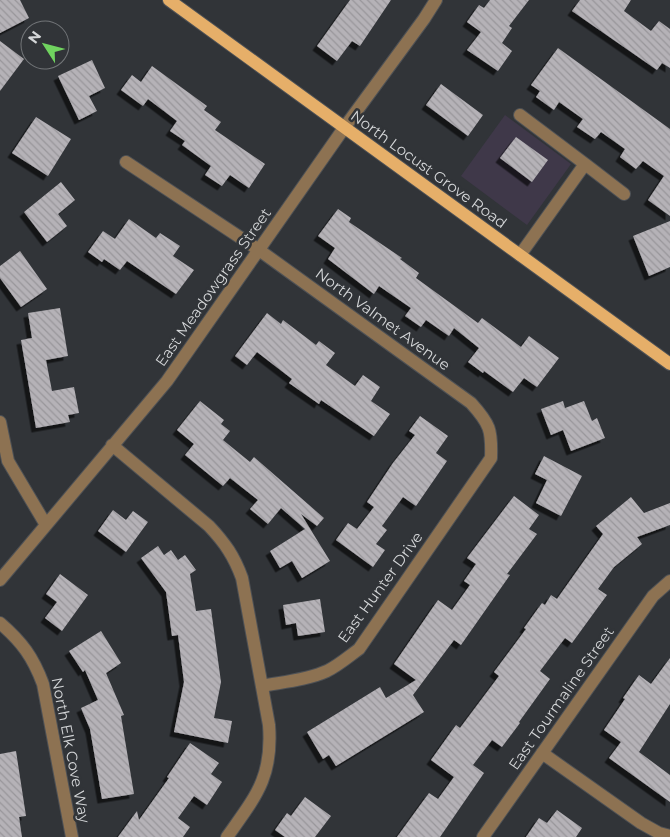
<svg xmlns="http://www.w3.org/2000/svg" width="670" height="837" font-family="Montserrat,sans-serif">
<style>
.commercial{fill:#3f3849}
.building{fill:url(#building-back-hatch);filter:url(#shadow)}
.lines{fill:none;stroke-linecap:round;stroke-linejoin:round}
.minor-casing{stroke:#4e5155;stroke-width:14}
.major-casing{stroke:#4e5155;stroke-width:14}
.minor{stroke:#8d7252;stroke-width:12}
.major{stroke:#e6af69;stroke-width:12}
.labels{text-anchor:middle;dominant-baseline:central;stroke-width:5;stroke-linejoin:round;paint-order:stroke}
.street-label{font-size:15px;fill:#d4d6d8;stroke:#313438}
</style>
<defs>
<pattern id="building-back-hatch" width="6" height="6" patternUnits="userSpaceOnUse" patternTransform="scale(1.25)"><rect width="6" height="6" fill="#b5b2b7"/><path d="M-1 5l2 2M0 0l6 6M5-1l2 2" fill="none" stroke="#98969a"/></pattern>
<filter id="shadow"><feDropShadow dx="-4.5" dy="4.5" stdDeviation="0" flood-color="#0009"/></filter>
</defs>
<rect width="100%" height="100%" fill="#313438"/>
<path class="commercial" d="M505 115 571 164 527 225 461 176Z"/>
<path class="building" d="M0 0H20L29 18 0 33Z
M350 0H391L360 46 352 41 337 61 317 46Z
M490 0H529L509 26 512 28 502 43 512 51 498 71 467 50 481 32 467 22 479 5 484 8Z
M580 0H631L624 11 651 31 659 21 670 29V68L662 63 657 70 572 11Z
M0 41 24 59 0 91Z
M558 48 670 129V216L648 200 664 176 643 161 636 169 620 157 625 149 601 132 595 139 577 127 583 119 559 102 554 110 536 97 540 91 531 85Z
M92 60 105 88 89 96 97 111 79 120 58 76Z
M152 66 207 106 204 110 221 122 215 130 265 164 249 188 230 175 222 186 205 175 211 166 182 145 185 141 170 131 177 121 148 99 143 106 121 90 132 75 141 82Z
M441 84 483 115 468 136 426 105Z
M36 117 71 139 48 176 12 153Z
M516 137 548 160 532 182 500 158Z
M61 182 75 200 58 214 67 226 47 242 24 212Z
M338 209 351 218 349 222 402 258 400 259 419 273 416 278 478 323 482 318 521 347 529 336 559 358 537 387 524 378 513 392 484 371 483 373 468 362 479 348 454 328 449 336 426 320 421 327 405 316 411 308 379 286 374 294 328 259 335 248 318 236Z
M129 219 156 238 160 233 180 246 173 256 194 270 176 294 127 261 120 270 104 259 102 262 88 252 103 231 115 239Z
M670 221V267L649 276 633 236Z
M20 251 47 289 21 307 0 278V266Z
M60 308 68 356 46 360 52 391 74 387 79 413 68 415 70 422 36 428 21 340 32 338 28 313Z
M267 313 281 324 283 320 316 345 319 341 335 353 326 365 355 386 363 375 380 387 371 401 390 414 374 436 321 400 319 404 289 383 292 379 257 352 247 365 235 356Z
M200 401 224 420 221 424 230 431 223 440 250 462 254 457 324 518 317 526 301 514 330 561 302 578 292 561 280 568 270 551 305 529 281 508 268 524 250 509 258 500 230 478 223 486 185 455 194 444 177 430Z
M563 401 565 408 584 401 592 421 597 418 605 438 571 451 563 430 551 435 541 409Z
M420 416 448 436 436 453 447 461 416 506 403 497 382 526 387 530 376 544 385 550 373 567 336 540 348 523 357 529 374 507 367 502 393 463 415 435 409 431Z
M544 456 582 476 561 516 536 503 547 480 535 474Z
M514 496 539 515 529 529 537 534 507 574 510 575 461 645 454 640 413 695 424 712 336 766 329 755 323 759 307 732 380 687 386 698 416 680 394 664 438 600 452 610 470 585 464 581 476 564 467 558Z
M631 497 644 513 670 503V525L637 537 642 544 614 567 598 589 607 595 596 610 572 643 565 638 540 671 550 679 519 722 520 723 502 747 492 740 473 765 484 773 440 837H397L429 793 438 799 454 777 431 760 456 725 460 728 499 676 494 672 526 629 524 628 542 603 545 605 551 595 557 599 603 534 596 526Z
M113 510 126 520 133 511 148 522 126 552 98 531Z
M158 546 164 555 171 550 178 560 185 555 196 570 190 574 196 611 211 609 221 682 214 718 232 721 228 743 174 732 184 682 178 635 172 636 166 592 141 558Z
M60 574 88 595 62 631 45 618 57 602 46 594Z
M320 599 325 632 298 636 296 623 286 625 283 605Z
M101 631 121 663 106 673 124 715 121 716 134 794 102 799 90 729 81 708 98 700 85 670 83 672 69 651Z
M670 658V704L639 752 670 775V802L609 758 621 742 604 730 625 699 623 698 639 675 651 684Z
M190 743 219 763 211 774 222 782 207 805 194 796 178 818 190 827 183 837H118L137 811 139 820 169 778 167 777Z
M16 751 26 816 19 817 22 837H0V754Z
M305 797 331 816 315 837H285L275 830 287 813 291 816Z
M557 810 582 828 576 837H526L539 818 547 823Z"/>
<g class="lines">
<defs>
<path id="minor" d="M520 115 585 164 520 255
M126 162 259 250 471 403C490 424 492 430 491 458L359 649C348 657 339 665 327 671 307 680 283 682 262 686
M585 164 624 194
M0 422 8 461 46 525
M112 445 209 526C225 543 234 556 242 578L269 725C273 777 256 796 227 837
M0 580 167 381 344 128 424 19 436 0
M0 623C22 642 33 657 43 684L72 837
M542 753 641 823 659 833 670 836
M483 837 653 596 670 581"/>
<path id="major" d="M169 0 670 364"/>
</defs>
<use href="#minor" class="minor-casing"/>
<use href="#major" class="major-casing"/>
<use href="#minor" class="minor"/>
<use href="#major" class="major"/>
</g>
<g class="labels">
<g class="street-label">
<text transform="translate(429 169) rotate(36)">North Locust Grove Road</text>
<text transform="translate(213 287) rotate(-55)">East Meadowgrass Street</text>
<text transform="translate(383 319) rotate(36)">North Valmet Avenue</text>
<text transform="translate(380 587) rotate(-54)">East Hunter Drive</text>
<text transform="translate(561 698) rotate(-55)">East Tourmaline Street</text>
<text transform="translate(71 750) rotate(79)">North Elk Cove Way</text>
</g>
</g>
<g transform="translate(45 45) rotate(306)"><circle r="24" fill="#313438" stroke="#727578"/>
<path d="M0-4L9 19L0 12L-9 19Z" fill="#70d35f"/>
<text y="-8" font-size="14" font-weight="bold" text-anchor="middle" fill="#d4d6d8">N</text>
</g>
</svg>
